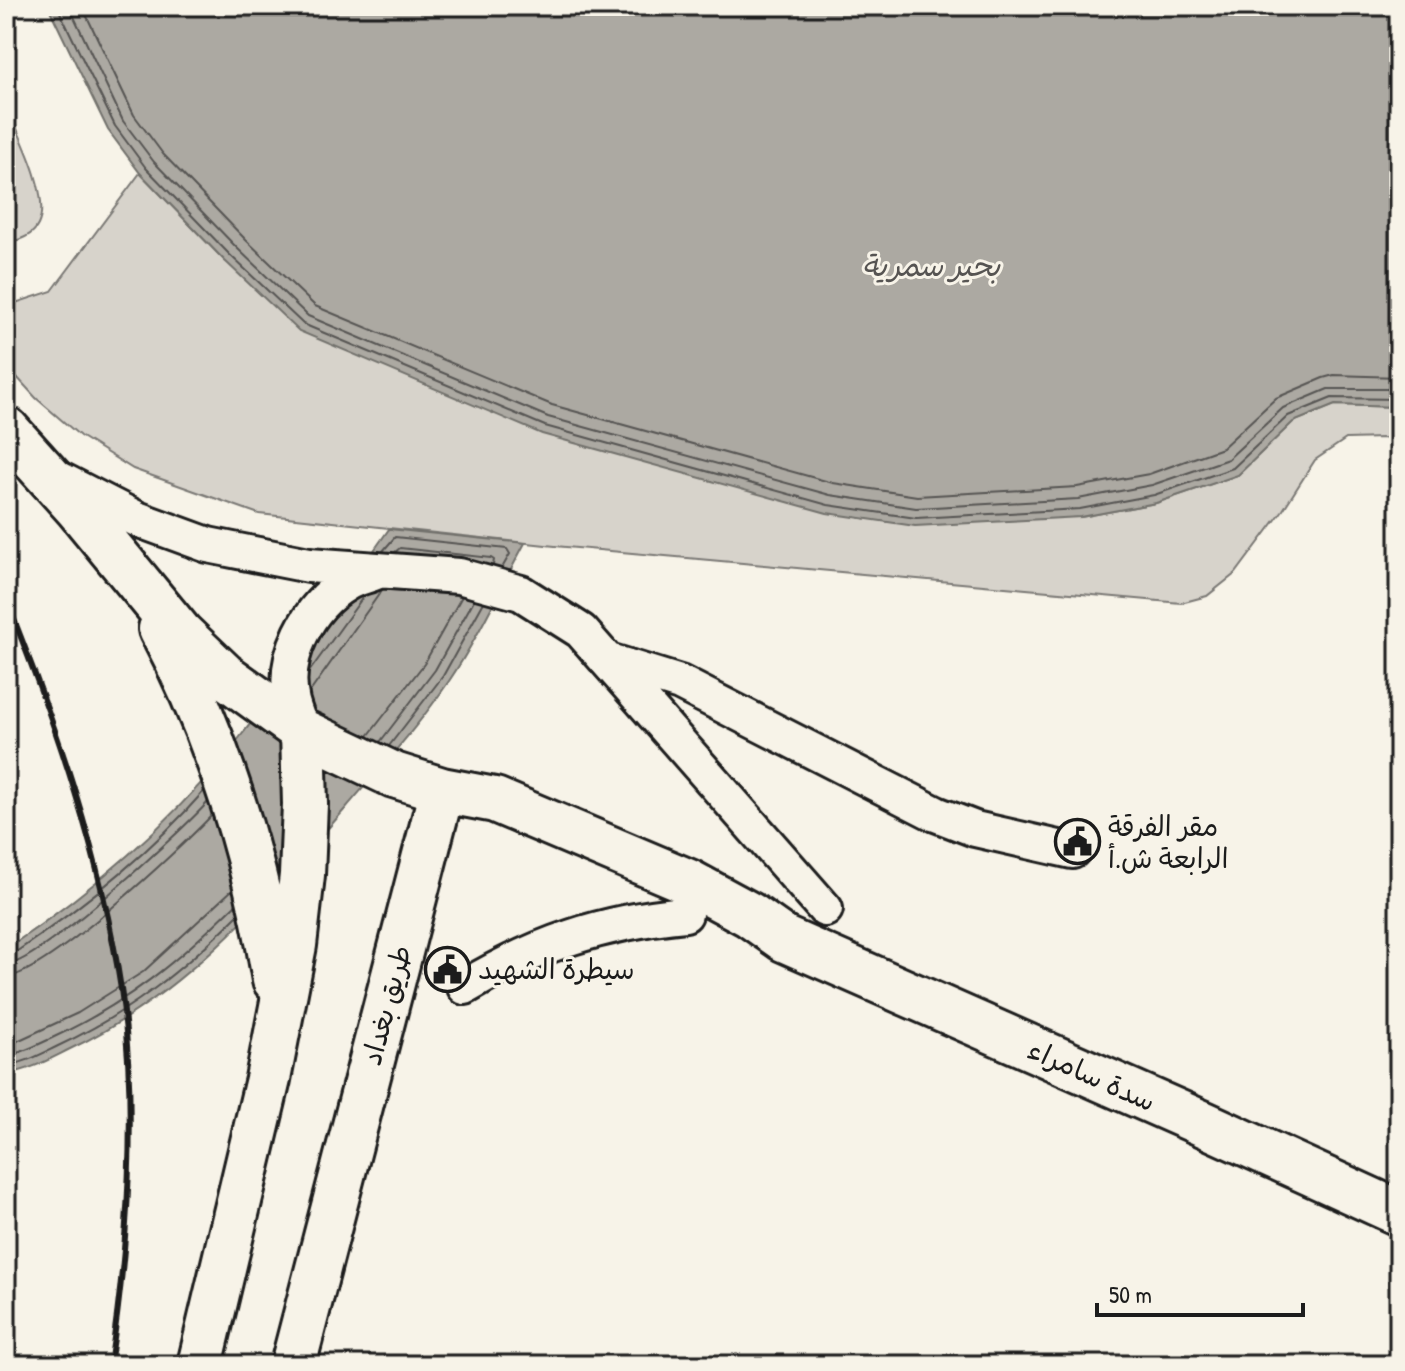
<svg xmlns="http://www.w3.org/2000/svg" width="1405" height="1371" font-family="'Patrick Hand','Playpen Sans Arabic',sans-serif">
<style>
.green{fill:#d7d3cb;stroke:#7a7874;stroke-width:2}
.water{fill:#aca9a2;stroke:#72716c;stroke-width:2}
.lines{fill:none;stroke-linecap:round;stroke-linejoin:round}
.shore{stroke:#565452;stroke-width:2}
.minor-casing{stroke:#1c1c1c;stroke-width:40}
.major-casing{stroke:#1c1c1c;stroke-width:50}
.minor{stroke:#f7f3e8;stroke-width:34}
.major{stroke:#f7f3e8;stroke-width:44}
.rail{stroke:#1c1c1c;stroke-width:6}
.labels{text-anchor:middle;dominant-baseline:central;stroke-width:6;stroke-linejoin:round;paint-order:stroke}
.poi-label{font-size:28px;fill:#1c1c1c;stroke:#f7f3e8;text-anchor:start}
.street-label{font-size:28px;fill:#1c1c1c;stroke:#f7f3e8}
.water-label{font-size:30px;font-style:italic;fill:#565452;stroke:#f7f3e8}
</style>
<rect width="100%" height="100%" fill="#f7f3e8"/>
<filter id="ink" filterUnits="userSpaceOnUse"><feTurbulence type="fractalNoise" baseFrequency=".0125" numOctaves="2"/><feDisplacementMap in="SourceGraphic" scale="16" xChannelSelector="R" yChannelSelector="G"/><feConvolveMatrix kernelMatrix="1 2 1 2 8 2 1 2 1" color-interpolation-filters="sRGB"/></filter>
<g filter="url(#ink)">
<path class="green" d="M6 105C18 132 52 197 38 225 32 237 18 240 6 244Z
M140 173 225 261 1081 517 1156 503 1238 475 1293 422 1335 405 1399 407V441L1384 438 1346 439 1315 460 1283 510 1236 573 1207 596 1181 603 555 546 259 514 133 469 80 436 36 398 6 365V306L52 291Z"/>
<path class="water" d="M48 6H1399V407L1335 405 1293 422 1238 475 1156 503 1081 517 915 526 827 513 542 434 299 331 225 261 140 173 108 130Z
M389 529 525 543C500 589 478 638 449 681 418 727 381 767 345 809 264 902 182 997 68 1050 48 1060 28 1071 6 1074V949C92 891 176 819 240 737 293 670 340 598 389 529Z"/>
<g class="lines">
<path class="shore" d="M57 6 115 126 146 168 230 255 303 324 545 426 828 505 916 518 1080 509 1154 495 1233 468 1288 416 1332 398 1399 399
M69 6 123 121 154 162 237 248 308 316 548 417 830 495 916 508 1078 499 1152 485 1228 459 1283 408 1328 389H1399
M82 6 134 115 163 154 246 240 315 306 552 405 833 483 917 496 1077 487 1149 474 1222 448 1276 398 1323 378 1334 375 1399 377
M383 551 395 537 507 549 510 554 502 568
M395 552 400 548 491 558 494 560 493 565
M309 672 363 597
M310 692 382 590
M368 736 424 664 462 596
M380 742 435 670 474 600
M389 746 443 676 484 602
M6 955 13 954C81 908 150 853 204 791
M6 965C39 963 181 832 208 802
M6 977C44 976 181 848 212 815
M6 1044 15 1042 78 1013 143 972 232 890
M6 1056C23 1053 37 1045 52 1038 126 1004 178 961 236 904
M6 1066C25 1063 41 1054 58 1046 129 1013 183 970 238 915"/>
<defs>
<path id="minor" d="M57 478 137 519 208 545 309 565 459 576 521 593 581 631 825 909
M609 661 680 683 936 814 975 829 1072 851
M303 732C299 723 295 713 292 702 281 657 308 606 347 583 355 578 367 576 376 572
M465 987C537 944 602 922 685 914"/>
<path id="major" d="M6 429 78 509 180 633 224 675 303 732 394 775 442 790 495 800 689 882 750 915 784 939 1204 1124 1399 1213
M161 629C219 739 255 858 275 980
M200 1365 268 1079 294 945 302 875 305 804 303 732
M293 1365 442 790"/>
</defs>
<use href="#minor" class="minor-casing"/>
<use href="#major" class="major-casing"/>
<use href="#minor" class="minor"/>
<use href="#major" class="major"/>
<path class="rail" d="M6 599C56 725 101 855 121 989 138 1105 128 1249 110 1365"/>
</g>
</g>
<defs>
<symbol id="civic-ring" viewBox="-11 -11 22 22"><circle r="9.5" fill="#f7f3e8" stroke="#1c1c1c" stroke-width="1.5"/><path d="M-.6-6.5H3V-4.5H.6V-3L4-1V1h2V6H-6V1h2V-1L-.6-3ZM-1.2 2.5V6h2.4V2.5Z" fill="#1c1c1c"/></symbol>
</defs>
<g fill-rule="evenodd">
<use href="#civic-ring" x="1052" y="816" width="51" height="51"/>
<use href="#civic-ring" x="422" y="944" width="51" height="51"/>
</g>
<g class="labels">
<g class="poi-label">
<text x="1108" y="826">مقر الفرقة<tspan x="1108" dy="32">الرابعة ش.أ</tspan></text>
<text x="478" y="969">سيطرة الشهيد</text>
</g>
<g class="street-label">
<text transform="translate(386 1005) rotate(-75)">طريق بغداد</text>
<text transform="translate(1092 1075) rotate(24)">سدة سامراء</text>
</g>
<g class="water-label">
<text x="931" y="265">بحير سمرية</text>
</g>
</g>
<rect width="1405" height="1371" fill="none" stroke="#f7f3e8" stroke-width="32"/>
<rect x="16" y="16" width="1373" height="1339" fill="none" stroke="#1c1c1c" stroke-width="3" filter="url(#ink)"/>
<path d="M1097 1303v12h206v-12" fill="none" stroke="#1c1c1c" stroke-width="4"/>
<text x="1109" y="1303" font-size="24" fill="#1c1c1c" stroke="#f7f3e8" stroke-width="6" paint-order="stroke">50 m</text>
</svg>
